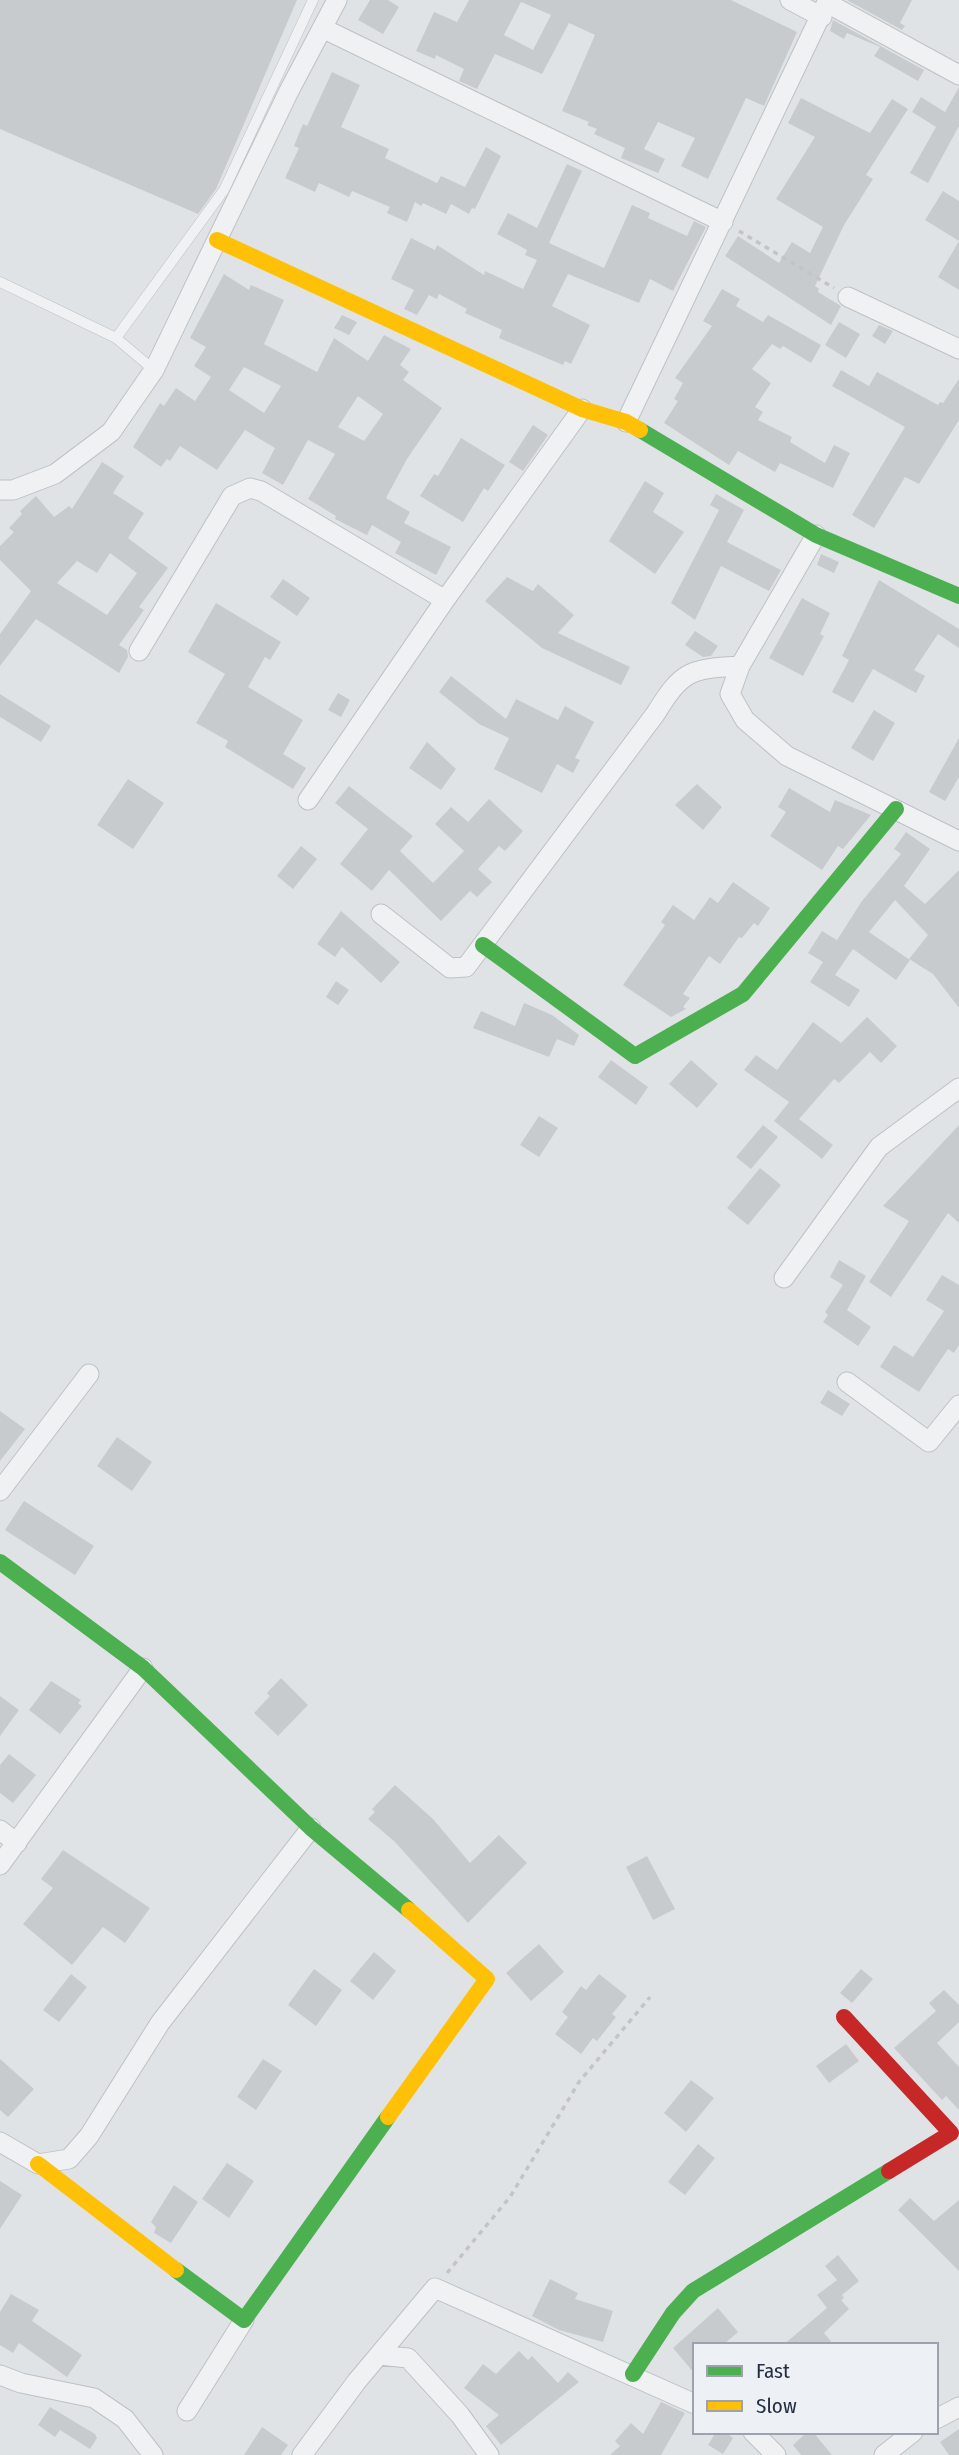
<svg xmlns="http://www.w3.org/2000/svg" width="959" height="2455" font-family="'Fira Sans Condensed',sans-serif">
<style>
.building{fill:#c8cbce;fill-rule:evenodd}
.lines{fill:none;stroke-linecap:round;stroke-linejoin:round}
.lane-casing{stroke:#bec1c4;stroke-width:11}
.street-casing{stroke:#bec1c4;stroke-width:21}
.path{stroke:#c2c4c9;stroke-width:3.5;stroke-dasharray:5 5;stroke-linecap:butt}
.lane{stroke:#eff1f3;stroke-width:10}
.street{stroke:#eff1f3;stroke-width:19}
.fast{stroke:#4caf50;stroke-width:16}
.slow{stroke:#ffc107;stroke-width:16}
.jam{stroke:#c62828;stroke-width:16}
</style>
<rect width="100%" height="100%" fill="#e0e3e6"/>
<path class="building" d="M0 0H297L216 189 198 214 0 129Z
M370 0H388L399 7 383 34 358 20Z
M469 0H731L797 32 764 106 746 98 708 179 681 166 695 138 658 122 644 149 665 159 658 173 621 158 625 148 594 134 597 129 587 125 589 122 562 111 595 35 569 23 542 74 495 54 477 89 459 81 464 69 436 55 435 59 416 51 434 12 457 22ZM521 2 551 15 533 50 504 35Z
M847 0H912L900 23 905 26 902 30Z
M833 20 924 70 918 81 874 56 880 47 847 33 844 39 830 31Z
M332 72 360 85 341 127 389 149 385 158 437 183 441 176 465 187 486 147 501 156 475 209 472 208 469 214 451 204 446 214 423 203 421 206 415 202 407 222 387 213 390 207 352 191 349 197 319 183 315 192 285 178 299 148 294 146 303 124 307 126Z
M959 87V126L928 183 910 173 936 127 912 112 921 97 945 112Z
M801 98 870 133 892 99 908 109 866 175 873 179 844 225 815 286 819 289 818 292 841 306 831 325 725 256 738 236 779 263 792 242 810 253 823 227 776 199 815 137 788 123Z
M567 164 582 171 549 243 604 268 632 205 650 213 648 218 687 236 694 221 706 227 673 291 650 279 639 303 568 274 552 306 590 325 571 364 565 361 563 365 499 338 502 330 465 313 467 309 439 294 437 299 429 295 417 315 404 309 414 290 391 279 411 238 435 250 437 245 484 275 485 271 523 289 537 260 525 255 527 250 497 234 508 213 537 228Z
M943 191 959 201V241L925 220Z
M959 241V290L938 277Z
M224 274 249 290 251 285 284 300 264 344 317 372 334 338 368 361 384 335 411 349 400 365 409 372 403 380 442 408 407 459 386 498 410 512 404 523 451 547 436 575 395 553 401 542 372 525 367 535 335 519 336 516 308 499 335 454 308 440 283 485 262 473 275 448 245 430 217 470 180 446 170 461 167 459 161 467 133 447 160 403 164 406 176 388 195 401 211 377 194 366 206 347 190 338ZM244 367 281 386 264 413 229 390ZM358 396 383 414 364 441 338 427Z
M722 289 740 299 736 306 763 322 768 315 821 345 811 363 783 346 780 349 772 344 752 369 771 383 755 407 763 412 758 420 792 437 790 442 825 463 834 445 850 453 833 488 780 463 775 472 738 451 729 465 664 423 678 401 674 399 683 383 675 378 712 326 703 321Z
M342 315 357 322 349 335 334 328Z
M839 322 860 334 846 358 825 345Z
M879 325 893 331 885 344 872 336Z
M841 370 869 386 877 372 938 405 940 402 943 403 959 379V420L919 484 905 477 874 528 852 515 905 427 832 386Z
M533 425 548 435 523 471 509 462Z
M461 438 505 465 488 491 484 488 463 522 420 496 434 474 438 476Z
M102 462 124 476 113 493 144 513 128 538 168 568 139 607 144 610 119 645 127 650 128 657 119 673 36 619 0 666V634L31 591 0 560V546L14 532 9 528 22 514 20 511 36 496 54 517 69 506 72 509ZM110 553 137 573 107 615 57 583 77 561 97 573Z
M645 481 664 493 653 512 684 532 655 574 609 541Z
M716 494 744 510 727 542 781 570 769 591 721 566 695 620 671 603 719 510 710 505Z
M821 554 839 562 834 573 817 565Z
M507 577 533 591 538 584 574 615 558 633 630 667 621 685 542 648 485 601Z
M283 579 310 598 297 616 270 597Z
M879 580 959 629V648L938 634 914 670 925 676 916 693 873 669 853 703 832 692 849 660 842 656Z
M802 598 830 613 820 634 824 636 803 676 769 658Z
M216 603 281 642 270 660 265 657 248 687 303 720 283 754 306 768 293 789 225 747 228 741 196 723 225 674 188 652Z
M695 631 718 646 711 656 703 657 685 645Z
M451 676 506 719 516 699 558 720 565 706 594 722 575 758 580 760 573 773 557 764 542 793 494 769 509 738 479 724 439 692Z
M338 693 350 700 341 717 328 710Z
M0 694 51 726 41 742 0 717Z
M874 710 895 723 873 761 851 748Z
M959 738V777L945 801 929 792Z
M427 742 456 769 441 790 409 768Z
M128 779 164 803 133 849 97 825Z
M697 784 722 807 703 830 675 805Z
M349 786 413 836 400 851 433 883 464 851 435 824 451 807 468 822 489 799 523 831 505 851 499 846 478 869 492 882 477 897 470 891 441 921 389 870 372 891 340 864 368 829 335 803Z
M789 788 830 812 835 800 871 815 843 849 838 846 822 870 770 836 786 812 778 807Z
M906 832 930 849 904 886 925 904 959 870V1008L933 974 909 959 928 935 895 900 869 932 910 960 896 980 853 949 835 975 860 990 849 1007 810 982 823 962 808 953 822 931 837 940 862 901 901 854 894 849Z
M301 846 317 859 293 889 277 876Z
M733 882 770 908 758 926 754 923 742 938 739 937 720 964 709 956 683 994 690 998 683 1007 686 1009 671 1017 623 985 665 925 661 922 673 905 694 920 710 897 718 903Z
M341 911 400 962 381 983 342 947 335 957 317 944Z
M336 981 349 990 338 1005 326 997Z
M524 1003 552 1015 579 1035 574 1046 557 1039 549 1057 473 1028 481 1011 515 1026Z
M867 1017 897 1046 881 1063 870 1052 839 1083 834 1079 799 1119 833 1145 822 1159 774 1121 789 1102 744 1070 756 1055 777 1070 813 1022 841 1043Z
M611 1060 648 1087 636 1105 598 1077Z
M691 1060 718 1084 697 1108 669 1084Z
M539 1116 558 1128 539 1157 520 1145Z
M763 1125 778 1137 751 1169 736 1157Z
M959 1125V1223L948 1213 891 1297 869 1282 909 1221 883 1206Z
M760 1168 781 1185 748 1225 727 1208Z
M839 1260 866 1276 847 1310 871 1327 858 1346 823 1322 828 1315 825 1312 843 1285 830 1277Z
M942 1275 959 1285V1345L954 1353 948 1349 919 1392 880 1367 894 1345 913 1357 944 1311 926 1300Z
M828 1390 850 1404 842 1416 820 1403Z
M0 1411 25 1429 0 1461Z
M117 1437 152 1462 132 1491 97 1466Z
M24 1501 94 1546 75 1575 5 1530Z
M281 1678 308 1705 278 1736 254 1713 270 1696 267 1693Z
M51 1681 81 1700 78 1703 82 1706 60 1734 29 1710Z
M0 1696 19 1710 0 1736Z
M9 1754 36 1775 13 1803 0 1793V1765Z
M395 1785 433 1819 470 1863 499 1835 527 1863 468 1923 395 1842 368 1819 375 1812 372 1809Z
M63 1850 150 1908 125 1943 103 1927 72 1965 23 1924 53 1888 41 1879Z
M647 1856 675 1909 653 1920 626 1867Z
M539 1944 564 1972 531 2001 506 1973Z
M374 1952 396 1971 373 2000 350 1981Z
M314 1969 342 1990 316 2026 288 2005Z
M861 1969 873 1979 852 2003 840 1993Z
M71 1974 87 1987 59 2022 43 2010Z
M599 1974 627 1996 612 2014 616 2017 597 2041 593 2038 581 2054 555 2034 568 2017 562 2012 581 1986 586 1990Z
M944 1990 959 2005V2022L937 2043 959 2067V2110L946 2096 942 2100 894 2048 936 2011 929 2003Z
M846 2044 859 2061 829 2083 816 2066Z
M0 2059 34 2089 8 2117 0 2110Z
M263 2059 282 2071 256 2110 237 2097Z
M691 2080 714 2098 686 2132 664 2113Z
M698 2144 715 2158 685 2195 668 2182Z
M227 2163 254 2181 229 2218 202 2199Z
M0 2181 22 2195 0 2229Z
M174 2185 198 2202 171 2243 154 2233 156 2227 151 2222Z
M910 2198 934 2221 959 2200V2271L898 2210Z
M838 2255 859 2281 842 2295 844 2298 841 2300 849 2309 824 2333 834 2345H783L827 2308 817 2295 837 2280 825 2266Z
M550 2279 578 2293 575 2299 613 2311 603 2342 559 2330 532 2316Z
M11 2294 39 2310 32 2321 82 2355 67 2377 19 2343 13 2353 0 2345V2312Z
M718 2308 738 2332 723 2345H695V2374L673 2348Z
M519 2351 528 2360 532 2356 558 2383 568 2372 579 2382 501 2445 486 2426 499 2415 464 2388 483 2364 496 2374Z
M661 2402 685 2413 661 2455H610L620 2446 615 2441 631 2423 643 2434Z
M50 2407 95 2434 97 2438 90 2449 60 2430 55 2437 38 2425Z
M262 2427 288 2445 281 2455H244Z
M959 2429V2455H949L940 2442Z
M716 2432H725L733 2438 723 2454 708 2445Z
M807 2432H813L832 2455H801L793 2445Z"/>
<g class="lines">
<defs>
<path id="lane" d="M0 282 116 338 154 370
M116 338 224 190 313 0"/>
<path id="street" d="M790 0 822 17
M827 3 959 75
M322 28 723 222
M848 297 959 349
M626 422 828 0
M0 490H13L55 474 111 432 154 370 289 91 337 0
M816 535 740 666 730 694 745 720 787 756 959 841
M139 651 232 496 250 488 261 491 445 600
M308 800 445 600 582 409
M381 914 450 968 466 967 656 713C683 669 691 669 740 666
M784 1278 879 1147 959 1088
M847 1382 929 1442 959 1405
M0 1491 89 1374
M0 1830 17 1843
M0 1865 143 1668
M0 2142 38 2164 69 2159 89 2136 160 2023 311 1828
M379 2355 408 2358 460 2415 489 2455
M0 2375 21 2383 94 2398 125 2419 153 2455
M187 2411 244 2320
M936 2419 959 2407
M753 2432 776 2455
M302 2455 357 2381 435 2288 695 2404
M884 2455 913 2432"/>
</defs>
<use href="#lane" class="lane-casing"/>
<use href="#street" class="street-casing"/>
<path class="path" d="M739 231 834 288
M447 2273 510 2197 579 2082 650 1997"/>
<use href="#lane" class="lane"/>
<use href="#street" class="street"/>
<path class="fast" d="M640 430 816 535 959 596
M483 945 635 1056 743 994 896 809
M0 1562 143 1668 311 1828 409 1910
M176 2270 244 2320 388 2117
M633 2374 673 2313 693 2291 889 2171"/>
<path class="slow" d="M217 240 582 409 626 422 640 430
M388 2117 487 1979 409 1910
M38 2164 176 2270"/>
<path class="jam" d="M844 2017 951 2133 889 2171"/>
</g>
<rect x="693" y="2343" width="245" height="91" fill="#edf1f6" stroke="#9da3ae" stroke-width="2"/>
<rect x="707" y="2366" width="35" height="10" fill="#4caf50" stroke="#9da3ae" stroke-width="2"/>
<text x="756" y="2378" font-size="21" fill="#252f41">Fast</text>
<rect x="707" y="2401" width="35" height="10" fill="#ffc107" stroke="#9da3ae" stroke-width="2"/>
<text x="756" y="2413" font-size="21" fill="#252f41">Slow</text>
</svg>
